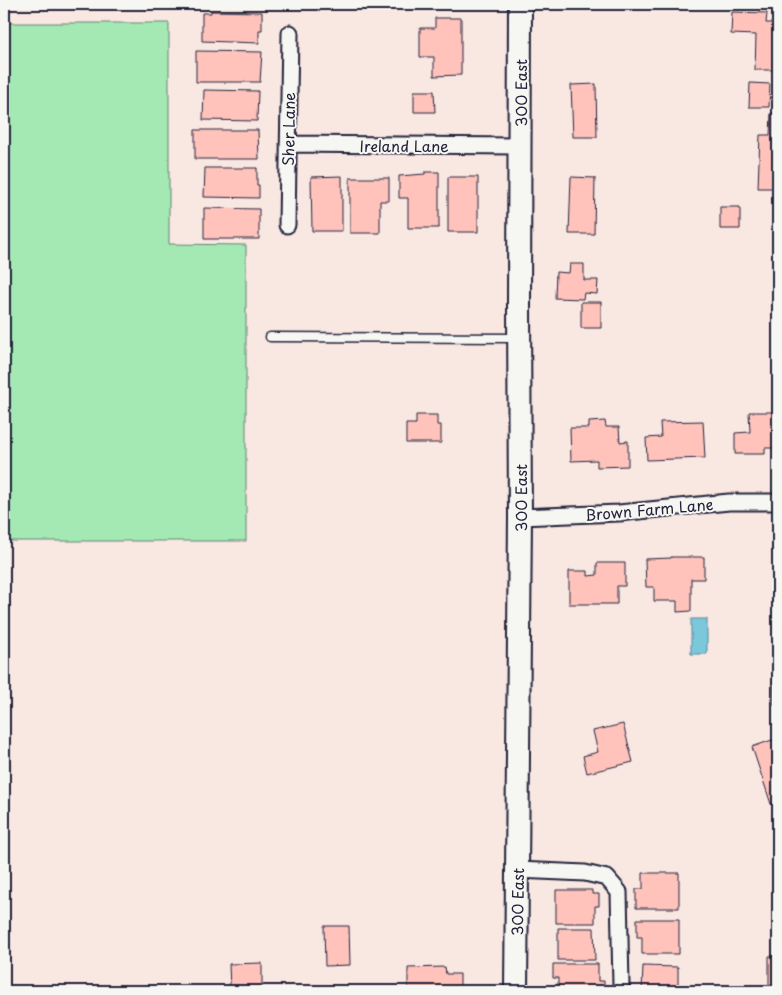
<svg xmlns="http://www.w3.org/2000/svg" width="782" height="995" font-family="'Playpen Sans',sans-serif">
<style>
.green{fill:#a4e8b3;stroke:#638577}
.water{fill:#7cc8db;stroke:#58869b}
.building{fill:#ffc3bb;stroke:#22223b}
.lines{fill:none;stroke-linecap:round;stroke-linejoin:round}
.lane-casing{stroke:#22223b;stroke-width:11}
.street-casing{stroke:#22223b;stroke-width:19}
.secondary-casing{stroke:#22223b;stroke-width:26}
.lane{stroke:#f6f6f2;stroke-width:8}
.street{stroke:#f6f6f2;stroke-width:15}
.secondary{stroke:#f6f6f2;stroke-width:22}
.labels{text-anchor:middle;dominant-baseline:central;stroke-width:4;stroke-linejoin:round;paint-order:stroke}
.street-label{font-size:15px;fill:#22223b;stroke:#f6f6f2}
</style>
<rect width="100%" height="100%" fill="#f9e7e2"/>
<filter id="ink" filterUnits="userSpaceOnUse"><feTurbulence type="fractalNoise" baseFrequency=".02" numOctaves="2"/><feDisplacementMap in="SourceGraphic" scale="10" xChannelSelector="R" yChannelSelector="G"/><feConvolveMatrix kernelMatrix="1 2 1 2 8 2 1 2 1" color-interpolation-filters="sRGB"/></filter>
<g filter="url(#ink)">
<path class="green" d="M4 23H169V244L246 245V541H4Z"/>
<path class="water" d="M691 619H707V654H691Z"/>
<path class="building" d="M133 4H161V7H133Z
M211 11 262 12V30H259V43L202 41V13H211Z
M732 12 767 13 766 23H778V70H755L756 35 731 34Z
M435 18H461V75L434 76V57H420V28H435Z
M196 51 262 52 260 82H196Z
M750 83 770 84 769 107H749Z
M596 84 597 137H573L571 85Z
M204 90 258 91 257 121 203 120Z
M414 91H434L435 112H414Z
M771 113H778V188H758L760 135H770Z
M195 130H258L259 159H195Z
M205 168H257V185H259V198L204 197Z
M425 172H439V228H408V198H399V176L425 174Z
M342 176V231H312L311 177Z
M448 177H478V232H448Z
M571 177 595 178 594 234H569Z
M350 178H389V201H380V233H350Z
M720 207H740V229H720Z
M204 208 259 209V239H204Z
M570 264H584V280H598L597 294 584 293 583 299 555 298 556 272 569 273Z
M581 302H601V328H581Z
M749 412H778V448H765V454H735V433L750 432Z
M416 415H437V425H441V443H406V424H416Z
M605 421 606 427H619L620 442 628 441V466L597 467V460L571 461 570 428H589V422Z
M703 421 705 458 647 460 646 438 661 437 660 422Z
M777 551H778V605Z
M671 557H704V579H691V611L677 612V601H654V587H646L645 559 671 558Z
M597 563H625V586H617V604H569V571H588V576L597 575Z
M773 655H778V705H774Z
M623 724 633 762 587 773 583 756 598 752 593 731Z
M778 738V802L771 804 752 747Z
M643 873H679V908H636V889H643Z
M556 890H592V894H599V906H595V923H556Z
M637 919H679V954H642V937H637Z
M324 926H349L350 965 325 966Z
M558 928H594L595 960H558Z
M769 956H778V985H769Z
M262 963V989H230L229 964Z
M553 964H598V981H604V991H558V978H553Z
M643 966 678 967V991H642Z
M445 967 446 974H460V991H408V968Z"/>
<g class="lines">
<defs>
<path id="lane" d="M270 337 517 338"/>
<path id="street" d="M288 144 520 146
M287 225 290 33
M520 517 619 513 729 502H778
M517 870 585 873 607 878 619 892 621 985"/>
<path id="secondary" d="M516 991 520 517 519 304 520 4"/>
</defs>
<use href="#lane" class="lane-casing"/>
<use href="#street" class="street-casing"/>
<use href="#secondary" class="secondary-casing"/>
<use href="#lane" class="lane"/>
<use href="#street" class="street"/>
<use href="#secondary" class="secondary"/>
</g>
</g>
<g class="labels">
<g class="street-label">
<text transform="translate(520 93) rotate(-90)">300 East</text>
<text transform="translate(288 129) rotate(-89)">Sher Lane</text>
<text x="404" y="145">Ireland Lane</text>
<text transform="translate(520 498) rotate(-90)">300 East</text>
<text transform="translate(649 509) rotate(-5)">Brown Farm Lane</text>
<text transform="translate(517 902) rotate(-89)">300 East</text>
</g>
</g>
<rect width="782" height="995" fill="none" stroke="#f6f6f2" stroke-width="20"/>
<rect x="10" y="10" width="762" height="975" fill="none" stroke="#22223b" stroke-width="2" filter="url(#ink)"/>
</svg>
